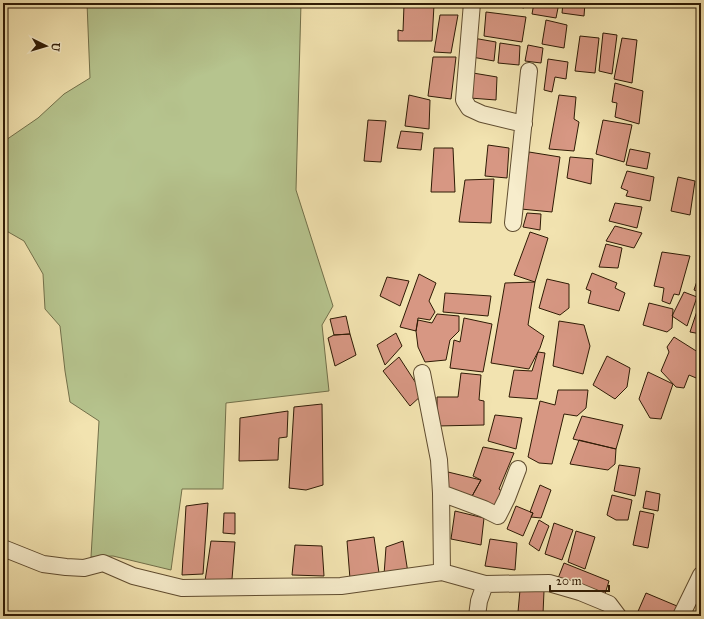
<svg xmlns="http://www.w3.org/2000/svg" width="704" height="619" font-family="'IM FELL Great Primer',serif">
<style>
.green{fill:#b6c48e;stroke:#72704a}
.building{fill:#d79783;stroke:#2f1b05}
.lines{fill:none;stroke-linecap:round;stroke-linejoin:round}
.street-casing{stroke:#604d30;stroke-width:18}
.street{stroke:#f7edcc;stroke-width:16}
</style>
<rect width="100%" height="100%" fill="#f2e3b0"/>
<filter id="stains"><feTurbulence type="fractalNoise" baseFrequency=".005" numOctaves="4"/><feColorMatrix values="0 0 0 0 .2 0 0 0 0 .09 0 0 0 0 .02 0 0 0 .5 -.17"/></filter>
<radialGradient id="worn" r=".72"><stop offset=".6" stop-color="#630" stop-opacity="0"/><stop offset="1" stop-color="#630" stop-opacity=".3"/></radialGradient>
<path class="green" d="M87 3H301L296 190 333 306 322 325 329 391 226 403 223 489H182L171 570 113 556 91 557 99 421 70 402 65 371 60 326 45 309 43 274 24 241 3 229V142L38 118 64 94 90 78Z"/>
<path class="building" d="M499 3H524V8Z
M534 3H559L556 18 532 14Z
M563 3H585L584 16 562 13Z
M404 5H434L432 41H398V30L403 31Z
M486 12 526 17 522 42 484 36Z
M440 15H458L451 53 434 52Z
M546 20 567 25 564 48 542 44Z
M603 33 617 35 612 74 599 71Z
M580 36 599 38 595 73 575 71Z
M473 38 496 42 494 61 472 57Z
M622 38 637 40 632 83 614 79Z
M500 43 520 46 519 65 498 63Z
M528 45 543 48 541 63 525 61Z
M433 57H456L451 99 428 96Z
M548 59 568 62 566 79 555 77 552 92 544 90Z
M473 73 497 77 496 100 470 98Z
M615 83 643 91 639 124 615 117 617 103 612 102Z
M409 95 430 100 429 129 405 126Z
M559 95 576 97 574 119 579 122 574 151 549 149Z
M368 120 386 121 381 162 364 161Z
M603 120 632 125 624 162 596 154Z
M401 131 423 133 421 150 397 148Z
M488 145 509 148 507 178 485 176Z
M434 148H453L455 192H431Z
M630 149 650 153 647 169 626 165Z
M529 152 560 157 552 212 521 209Z
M570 157 593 159 591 184 567 178Z
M627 171 654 177 650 201 626 196 628 191 621 188Z
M678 177 695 181 690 215 671 211Z
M494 179 491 223 459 222 465 180Z
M615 203 642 207 637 228 609 221Z
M527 213 541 214 540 230 523 227Z
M615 226 642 233 634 248 606 241Z
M530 232 548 238 535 282 514 275Z
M606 244 622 248 618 268 599 267Z
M662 252 690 256 679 295 674 294 670 304 662 301 664 288 654 286Z
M701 269V293L694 290Z
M592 273 617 283 615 288 625 293 619 311 588 303 591 291 586 289Z
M419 274 436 283 429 301 435 312 430 320 418 318 416 331 400 327Z
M387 277 409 281 400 306 380 296Z
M547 279 569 284V308L560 315 539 308Z
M535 282 528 325 544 336 540 348 529 369 491 363 505 283Z
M684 292 697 297 687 326 672 316Z
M445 293 491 296 488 316 443 312Z
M701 299V334L690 332Z
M649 303 673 309 672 328 667 332 643 325Z
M437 314 459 316V331L450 340 446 360 425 362 418 347 416 331 418 320 432 323Z
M346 316 350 334 334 335 330 319Z
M464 318 492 324 483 372 450 368 454 340 460 342Z
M559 321 584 325 590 346 583 374 553 366Z
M396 333 402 346 385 365 377 345Z
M350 334 356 355 335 366 328 338 334 335Z
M674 337 701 354V380L689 375 684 388 676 387 661 371 669 352 667 347Z
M538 352 545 353 537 399 509 397 514 370 532 371Z
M607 356 630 368 627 387 615 399 593 385Z
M399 357 423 394 410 406 383 371Z
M648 372 673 384 661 419 650 418 639 399Z
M461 373 481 375 479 400 484 401V425L437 426V397H458Z
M558 390H588L586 408 577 416 564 414 552 464 539 463 528 457 540 401 555 405Z
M322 404 323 485 306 490 289 488 294 407Z
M288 411 287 437 279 438 278 460 239 461 240 418Z
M495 415 522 418 516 449 488 441Z
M582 416 623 425 616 449 573 439Z
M579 440 616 449 615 464 608 470 570 464Z
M483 447 514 453 499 489 504 493 496 511 471 498 481 480 473 476Z
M619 465 640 468 635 496 614 491Z
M448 472 481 480 471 498 445 490Z
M540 485 551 490 541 518 531 517 533 513 530 512Z
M646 491 660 494 658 511 643 508Z
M612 495 632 500 628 520H616L607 515Z
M208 503 203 574 182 575 186 506Z
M516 506 533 513 523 536 507 529Z
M455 511 484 518 481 545 451 539Z
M640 511 654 514 648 548 633 545Z
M224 513H235V534L223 533Z
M539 520 549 526 539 551 529 544Z
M554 523 573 530 562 560 545 554Z
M576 531 595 537 585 569 568 562Z
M374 537 379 573 350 579 347 541Z
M490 539 517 543 515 570 485 566Z
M211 541 235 542 232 579 205 581Z
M403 541 408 573 384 575 386 547Z
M295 545 322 546 324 576 292 575Z
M564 563 609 581 604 597 557 581Z
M520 590 544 591 543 614 518 612Z
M646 593 677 606 673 616H636Z"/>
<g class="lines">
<defs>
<path id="street" d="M472 3 464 100 469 108 482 114 524 124
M513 223 529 71
M422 373 439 460 441 493 442 572
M441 493 484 509 498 516 507 498 518 469
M3 548 43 564 66 567 84 568 103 563 133 576 182 588 341 586 442 572 485 584 549 583 580 592 609 604 618 616
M477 616 479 601 485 584
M681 616 701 575"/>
</defs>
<use href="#street" class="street-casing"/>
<use href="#street" class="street"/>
</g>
<rect width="704" height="619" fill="none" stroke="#f2e3b0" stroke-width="16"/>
<rect x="4" y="4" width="696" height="611" fill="none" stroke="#2f1b05" stroke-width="2"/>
<rect x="8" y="8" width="688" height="603" fill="none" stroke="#2f1b05"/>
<g transform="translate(46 46) rotate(95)" stroke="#f7edcc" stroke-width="3" paint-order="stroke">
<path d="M0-3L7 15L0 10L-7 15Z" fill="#2f1b05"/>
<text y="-6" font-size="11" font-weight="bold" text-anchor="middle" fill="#2f1b05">U</text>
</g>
<path d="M550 585v6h59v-6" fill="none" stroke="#2f1b05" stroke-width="2"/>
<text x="556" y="585" font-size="12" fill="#2f1b05" stroke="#f7edcc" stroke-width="3" paint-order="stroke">20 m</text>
<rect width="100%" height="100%" filter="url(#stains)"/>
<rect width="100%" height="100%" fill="url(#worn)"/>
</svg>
